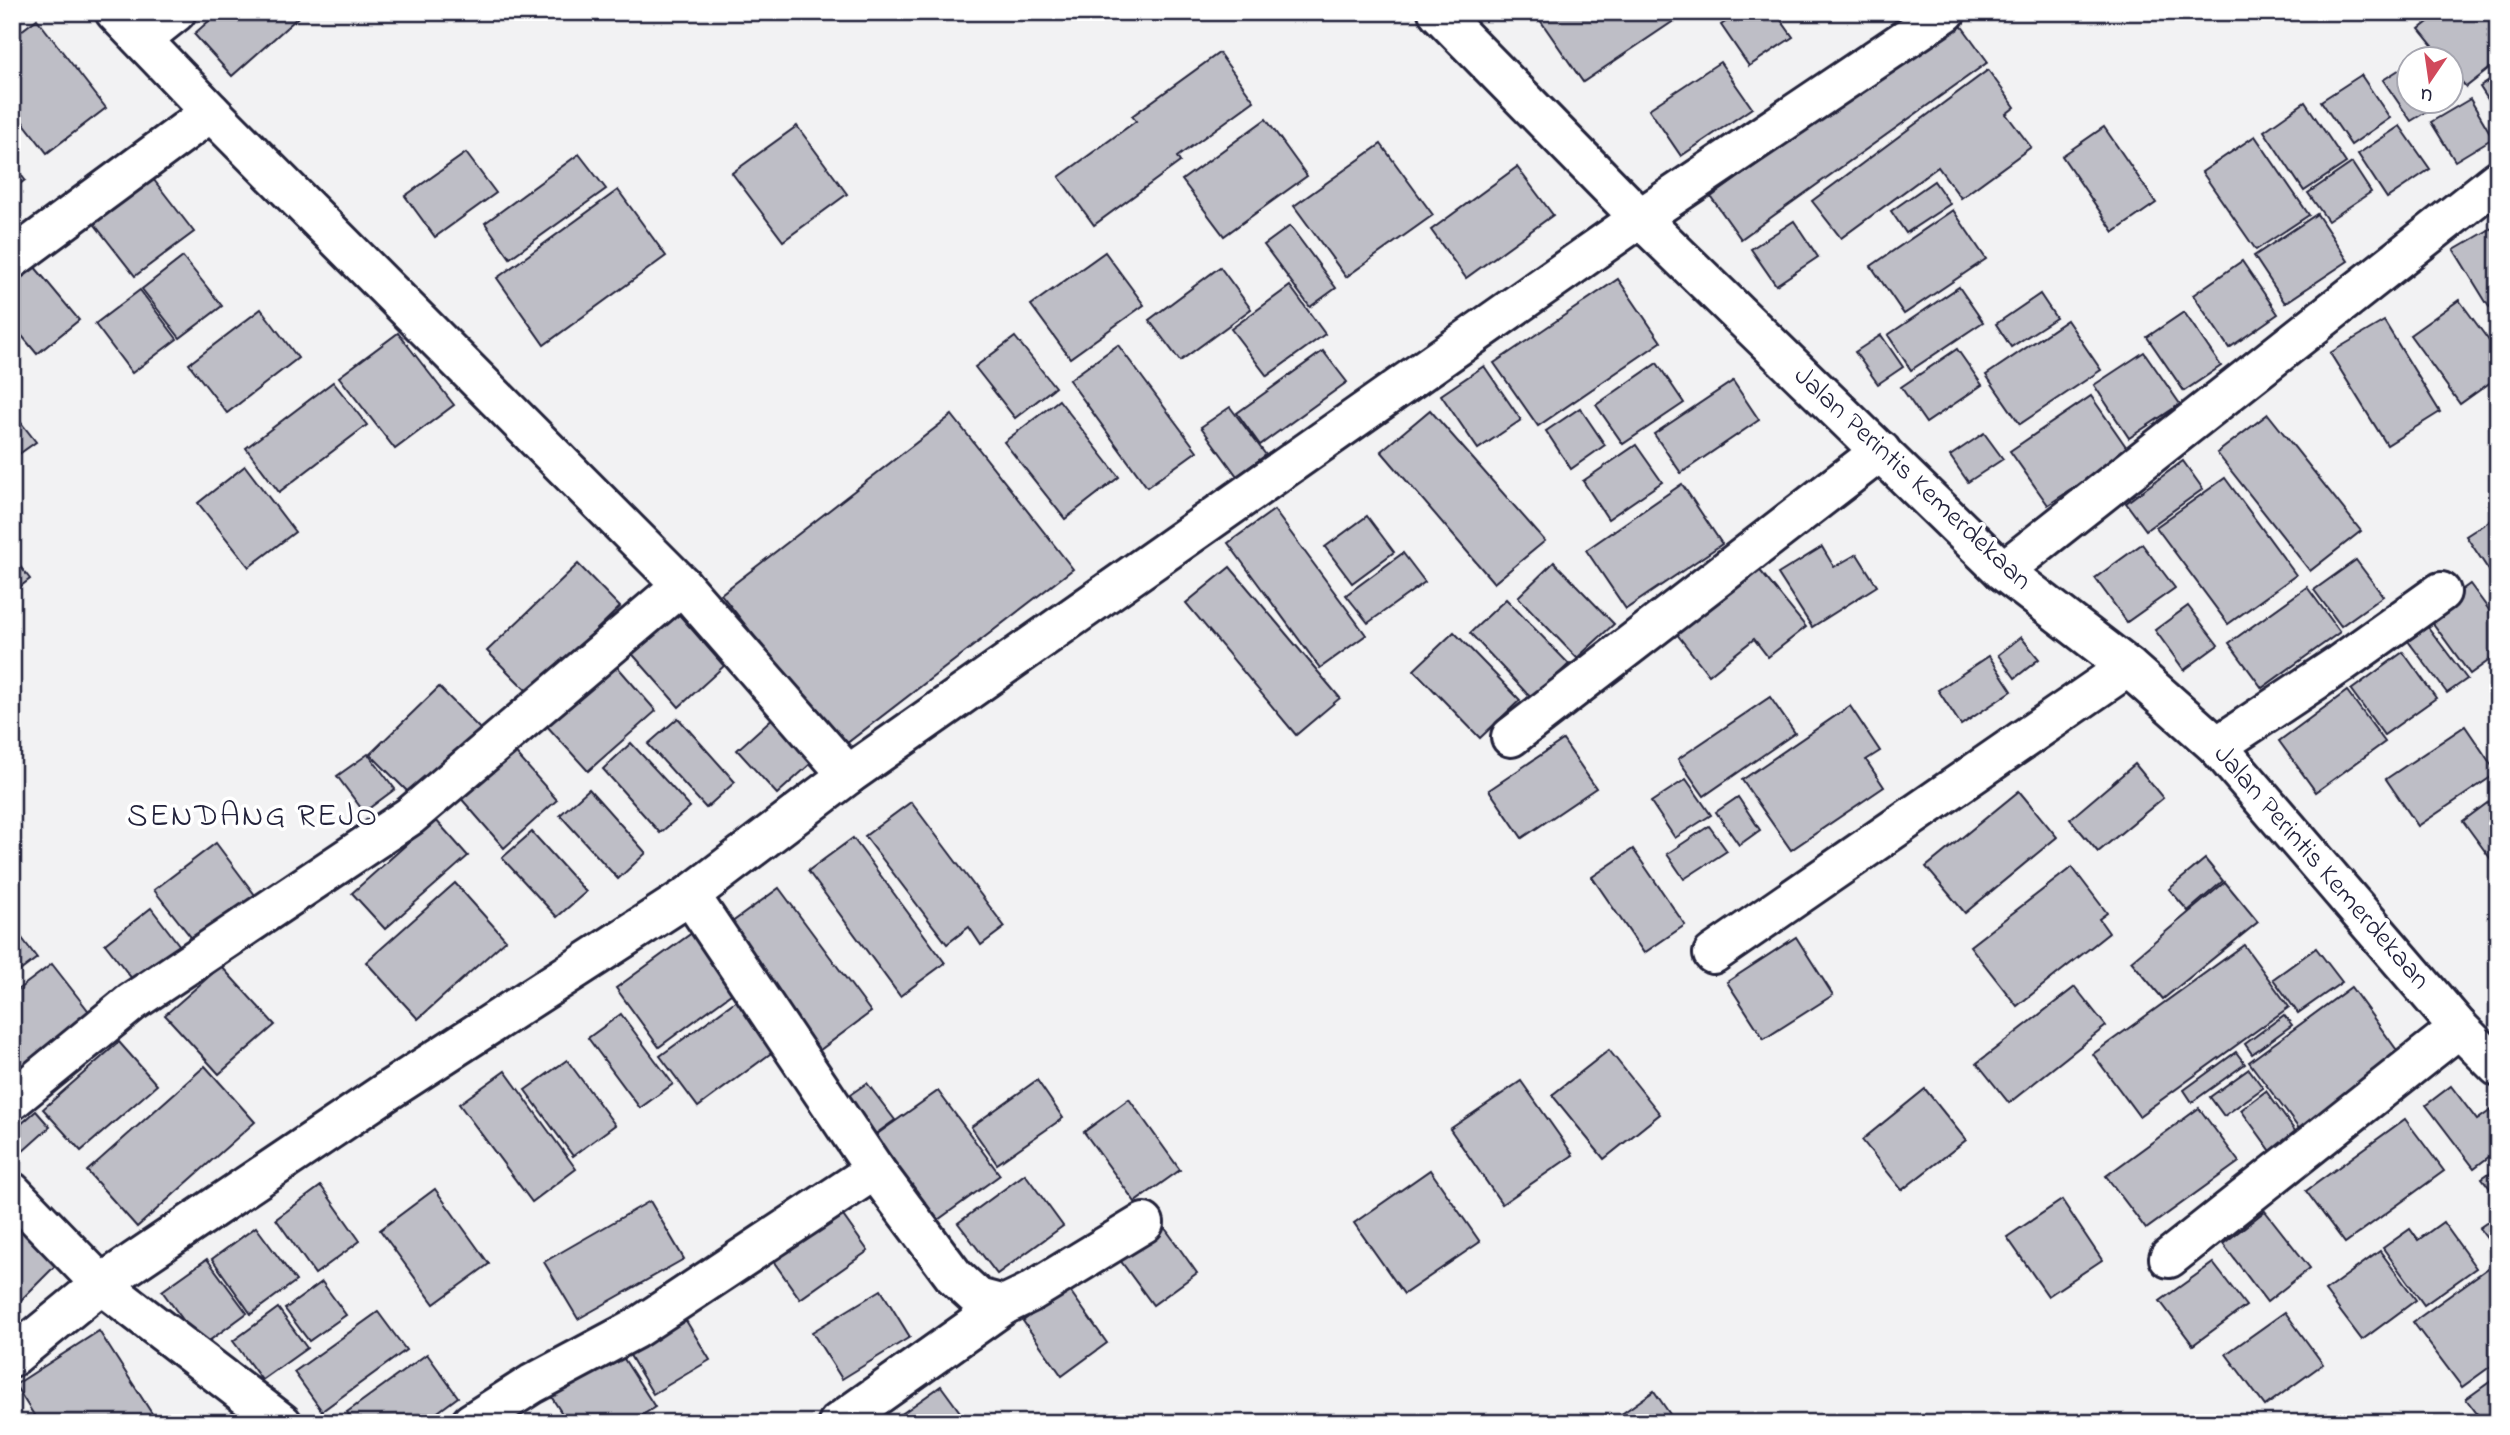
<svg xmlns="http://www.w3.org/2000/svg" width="2510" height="1435" font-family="'Indie Flower',sans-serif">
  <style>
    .building { fill: #bebec6; stroke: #22223b; stroke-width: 2 }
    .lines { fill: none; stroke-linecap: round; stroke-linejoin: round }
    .street-casing { stroke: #22223b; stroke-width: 44 }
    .secondary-casing { stroke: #22223b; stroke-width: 44 }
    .street { stroke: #fff; stroke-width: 38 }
    .secondary { stroke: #fff; stroke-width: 38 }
    .labels { text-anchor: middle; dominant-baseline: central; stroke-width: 7; stroke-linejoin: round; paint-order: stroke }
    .street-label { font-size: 28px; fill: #22223b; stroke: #fff }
    .quarter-label { font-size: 32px; letter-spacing: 2px; fill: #22223b; stroke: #fff }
  </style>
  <rect width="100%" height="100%" fill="#f2f2f3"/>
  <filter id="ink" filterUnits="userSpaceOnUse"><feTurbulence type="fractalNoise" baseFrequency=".0143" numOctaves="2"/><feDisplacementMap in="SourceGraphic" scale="14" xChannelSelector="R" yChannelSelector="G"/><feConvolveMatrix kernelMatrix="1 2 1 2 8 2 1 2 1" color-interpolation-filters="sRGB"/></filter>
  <g filter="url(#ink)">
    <g class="building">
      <path d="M 219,12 L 304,12 L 232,76 L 194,34 Z"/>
      <path d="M 1551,12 L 1687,12 L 1583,82 L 1540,20 Z"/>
      <path d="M 1740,12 L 1775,12 L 1793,37 L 1749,66 L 1721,25 Z"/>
      <path d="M 2441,12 L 2498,12 L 2498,62 L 2466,87 L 2450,68 L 2450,60 L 2444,60 L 2419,29 Z"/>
      <path d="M 37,19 L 106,108 L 47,153 L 12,108 L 12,38 Z"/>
      <path d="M 1958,21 L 1988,62 L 1741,239 L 1711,197 Z"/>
      <path d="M 1219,53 L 1254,101 L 1177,157 L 1180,162 L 1094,225 L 1059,177 L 1136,121 L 1132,116 Z"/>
      <path d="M 1720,62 L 1752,108 L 1681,156 L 1649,109 Z"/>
      <path d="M 2408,64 L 2408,102 L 2442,102 L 2411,121 L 2383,80 Z"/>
      <path d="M 1988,70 L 2015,107 L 2006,114 L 2031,147 L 1961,198 L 1938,167 L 1841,238 L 1812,201 Z"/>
      <path d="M 2361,75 L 2390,118 L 2351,145 L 2321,101 Z"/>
      <path d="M 2498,75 L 2498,115 L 2480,87 Z"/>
      <path d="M 2470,99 L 2493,138 L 2455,161 L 2431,122 Z"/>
      <path d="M 2305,102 L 2346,163 L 2304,191 L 2264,131 Z"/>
      <path d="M 1266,119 L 1307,176 L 1224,236 L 1182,180 Z"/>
      <path d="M 797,126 L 847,194 L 783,241 L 732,173 Z"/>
      <path d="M 2400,126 L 2430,169 L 2387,198 L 2358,154 Z"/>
      <path d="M 2104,127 L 2156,203 L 2114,232 L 2062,156 Z"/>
      <path d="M 2255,136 L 2309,215 L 2256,250 L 2202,172 Z"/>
      <path d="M 1381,144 L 1433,215 L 1346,277 L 1294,206 Z"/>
      <path d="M 466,153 L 496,193 L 435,237 L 405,196 Z"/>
      <path d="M 579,154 L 606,189 L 510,258 L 485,223 Z"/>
      <path d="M 12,163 L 25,180 L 12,190 Z"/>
      <path d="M 2352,163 L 2371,192 L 2328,221 L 2308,193 Z"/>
      <path d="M 1517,167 L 1553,215 L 1466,278 L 1431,230 Z"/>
      <path d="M 147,171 L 194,232 L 135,276 L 88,216 Z"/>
      <path d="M 1934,181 L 1950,204 L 1906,233 L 1891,211 Z"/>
      <path d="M 618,190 L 666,256 L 544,345 L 497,278 Z"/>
      <path d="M 1953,210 L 1986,259 L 1904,314 L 1871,266 Z"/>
      <path d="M 2317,214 L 2348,261 L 2285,303 L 2254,256 Z"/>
      <path d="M 1794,221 L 1818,257 L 1776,285 L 1751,249 Z"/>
      <path d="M 1290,226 L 1336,288 L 1310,307 L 1264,245 Z"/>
      <path d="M 2492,228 L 2498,238 L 2498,302 L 2489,307 L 2454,250 Z"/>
      <path d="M 1105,252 L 1144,305 L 1070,358 L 1031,305 Z"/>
      <path d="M 183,257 L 222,306 L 180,338 L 142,289 Z"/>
      <path d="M 2242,261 L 2278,314 L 2229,348 L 2193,295 Z"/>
      <path d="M 34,266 L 79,320 L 37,354 L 12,324 L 12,284 Z"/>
      <path d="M 1220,267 L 1251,309 L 1180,361 L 1149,320 Z"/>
      <path d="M 1618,279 L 1661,342 L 1538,426 L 1494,363 Z"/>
      <path d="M 1290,286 L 1325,334 L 1267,376 L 1231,329 Z"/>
      <path d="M 1959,287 L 1983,322 L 1911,370 L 1888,335 Z"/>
      <path d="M 140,290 L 177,339 L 132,373 L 95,324 Z"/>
      <path d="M 2040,294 L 2056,318 L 2011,347 L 1996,324 Z"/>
      <path d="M 2459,300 L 2498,353 L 2498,377 L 2460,404 L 2410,335 Z"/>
      <path d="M 261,309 L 298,358 L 227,413 L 189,364 Z"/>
      <path d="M 2184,312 L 2221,366 L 2184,391 L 2147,337 Z"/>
      <path d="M 2067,320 L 2101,370 L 2020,424 L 1986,375 Z"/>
      <path d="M 2384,321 L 2440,412 L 2387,445 L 2330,353 Z"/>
      <path d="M 398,333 L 454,405 L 395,449 L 339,377 Z"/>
      <path d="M 1881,335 L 1903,367 L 1878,384 L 1855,352 Z"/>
      <path d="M 1015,337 L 1055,387 L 1015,418 L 975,367 Z"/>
      <path d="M 1118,345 L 1197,451 L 1147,487 L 1069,380 Z"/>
      <path d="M 1957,349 L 1982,385 L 1926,423 L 1901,387 Z"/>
      <path d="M 1323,351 L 1347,382 L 1260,445 L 1237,413 Z"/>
      <path d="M 2144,352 L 2180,404 L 2129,438 L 2094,385 Z"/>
      <path d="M 1657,363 L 1684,403 L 1623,444 L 1596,405 Z"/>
      <path d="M 1484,366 L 1521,420 L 1478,449 L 1441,395 Z"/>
      <path d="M 1733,381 L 1759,420 L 1681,473 L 1654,434 Z"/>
      <path d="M 333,382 L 367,425 L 279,492 L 246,448 Z"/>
      <path d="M 2091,396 L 2129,451 L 2048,505 L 2010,451 Z"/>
      <path d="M 1059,400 L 1119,477 L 1065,519 L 1004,442 Z"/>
      <path d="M 1230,407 L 1266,455 L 1237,476 L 1201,427 Z"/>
      <path d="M 1580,408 L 1605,445 L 1571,469 L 1546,431 Z"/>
      <path d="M 1430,410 L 1545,541 L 1494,583 L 1381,451 Z"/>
      <path d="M 12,411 L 36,442 L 12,459 Z"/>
      <path d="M 2268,414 L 2361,531 L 2310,571 L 2217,453 Z"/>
      <path d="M 952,415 L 1073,569 L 842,747 L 721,594 Z"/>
      <path d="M 1984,433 L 2003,459 L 1968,482 L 1950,456 Z"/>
      <path d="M 1636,445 L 1662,482 L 1608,519 L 1583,481 Z"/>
      <path d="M 2183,461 L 2203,489 L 2146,530 L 2126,503 Z"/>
      <path d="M 245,466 L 295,532 L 249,567 L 198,503 Z"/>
      <path d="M 2225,478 L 2296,575 L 2228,624 L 2156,527 Z"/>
      <path d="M 1682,484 L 1722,544 L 1626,609 L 1586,550 Z"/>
      <path d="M 1274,510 L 1366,635 L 1320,668 L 1228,543 Z"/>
      <path d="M 1367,516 L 1394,552 L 1352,583 L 1325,547 Z"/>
      <path d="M 2497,516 L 2498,517 L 2498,584 L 2466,536 Z"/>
      <path d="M 2142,544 L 2175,588 L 2127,622 L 2095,578 Z"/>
      <path d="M 1822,547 L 1834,567 L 1857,554 L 1877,586 L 1812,627 L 1778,574 Z"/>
      <path d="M 1403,553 L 1425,582 L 1368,623 L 1346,595 Z"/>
      <path d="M 12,556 L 30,579 L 12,593 Z"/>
      <path d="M 2356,560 L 2383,596 L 2341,626 L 2314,590 Z"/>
      <path d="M 1554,562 L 1614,624 L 1577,658 L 1518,597 Z"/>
      <path d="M 578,564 L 620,607 L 530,694 L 487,651 Z"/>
      <path d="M 1230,567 L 1340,698 L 1296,735 L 1186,603 Z"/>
      <path d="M 1758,568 L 1806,627 L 1768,657 L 1754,639 L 1709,675 L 1676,633 Z"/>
      <path d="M 2470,584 L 2498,622 L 2498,654 L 2470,674 L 2427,615 Z"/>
      <path d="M 2307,587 L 2340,632 L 2262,688 L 2229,643 Z"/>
      <path d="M 1506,599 L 1569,664 L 1532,699 L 1470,633 Z"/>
      <path d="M 2188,606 L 2218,645 L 2184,670 L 2155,630 Z"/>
      <path d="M 674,609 L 724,666 L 679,707 L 628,649 Z"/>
      <path d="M 2428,627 L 2467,679 L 2447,693 L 2408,641 Z"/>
      <path d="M 1454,632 L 1520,700 L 1480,738 L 1414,670 Z"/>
      <path d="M 2021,637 L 2039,659 L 2015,678 L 1998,655 Z"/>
      <path d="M 2403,652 L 2436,698 L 2384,735 L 2351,690 Z"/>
      <path d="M 1989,656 L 2012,691 L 1961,725 L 1938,690 Z"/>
      <path d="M 615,664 L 656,711 L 588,771 L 546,725 Z"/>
      <path d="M 439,687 L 481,730 L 413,797 L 370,754 Z"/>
      <path d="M 2347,691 L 2385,742 L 2316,792 L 2279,741 Z"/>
      <path d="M 1770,697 L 1795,733 L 1704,796 L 1678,759 Z"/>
      <path d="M 1850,706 L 1880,751 L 1866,760 L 1884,787 L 1791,850 L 1742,780 Z"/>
      <path d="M 776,715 L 817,758 L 777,794 L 737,750 Z"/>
      <path d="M 678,718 L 735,782 L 706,808 L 648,744 Z"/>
      <path d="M 2465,726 L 2497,773 L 2418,826 L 2386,779 Z"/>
      <path d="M 1563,740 L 1596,788 L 1522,838 L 1489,790 Z"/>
      <path d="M 631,743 L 690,807 L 660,833 L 603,769 Z"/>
      <path d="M 512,749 L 557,800 L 504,848 L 459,796 Z"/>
      <path d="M 368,754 L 395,789 L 364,812 L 337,776 Z"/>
      <path d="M 2135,764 L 2163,798 L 2098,852 L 2070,819 Z"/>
      <path d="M 1686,779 L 1711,815 L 1675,838 L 1651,802 Z"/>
      <path d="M 589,789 L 646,853 L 618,879 L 560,815 Z"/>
      <path d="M 2019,791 L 2057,837 L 1965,913 L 1926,867 Z"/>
      <path d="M 2498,795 L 2498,869 L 2463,821 Z"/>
      <path d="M 1738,797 L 1760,830 L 1739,845 L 1716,812 Z"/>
      <path d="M 911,802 L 1005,927 L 981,945 L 969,927 L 947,944 L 865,836 Z"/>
      <path d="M 435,819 L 468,856 L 385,929 L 352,893 Z"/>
      <path d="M 1709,826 L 1727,851 L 1684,879 L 1667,854 Z"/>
      <path d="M 532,832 L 586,892 L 557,917 L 502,858 Z"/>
      <path d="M 853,838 L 945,963 L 900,996 L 808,871 Z"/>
      <path d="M 216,843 L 255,895 L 194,941 L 154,890 Z"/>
      <path d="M 1633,849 L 1685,925 L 1644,953 L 1592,877 Z"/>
      <path d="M 2205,859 L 2223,881 L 2188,911 L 2169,889 Z"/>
      <path d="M 2072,867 L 2107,913 L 2099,919 L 2109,933 L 2017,1006 L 1970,946 Z"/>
      <path d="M 2225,882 L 2258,922 L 2163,999 L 2131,961 Z"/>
      <path d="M 455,883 L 506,940 L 418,1019 L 366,962 Z"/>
      <path d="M 779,888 L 871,1012 L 812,1056 L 720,931 Z"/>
      <path d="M 151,908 L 186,954 L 140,989 L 105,944 Z"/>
      <path d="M 12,925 L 37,958 L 12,977 Z"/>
      <path d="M 696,930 L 739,988 L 659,1047 L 616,988 Z"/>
      <path d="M 1796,937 L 1833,995 L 1764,1039 L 1727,982 Z"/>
      <path d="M 2244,945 L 2289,1007 L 2139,1116 L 2093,1054 Z"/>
      <path d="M 2316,948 L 2342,982 L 2298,1013 L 2273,979 Z"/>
      <path d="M 52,964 L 98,1023 L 12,1080 L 12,994 Z"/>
      <path d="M 221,966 L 275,1025 L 219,1074 L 165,1015 Z"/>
      <path d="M 2075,987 L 2106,1026 L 2009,1103 L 1977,1063 Z"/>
      <path d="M 2351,987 L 2407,1064 L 2306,1138 L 2249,1062 Z"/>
      <path d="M 741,997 L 778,1048 L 698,1107 L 660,1056 Z"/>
      <path d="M 621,1014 L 673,1084 L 640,1108 L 588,1038 Z"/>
      <path d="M 2284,1015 L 2292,1025 L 2252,1054 L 2245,1044 Z"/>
      <path d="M 119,1042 L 157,1085 L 81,1151 L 43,1109 Z"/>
      <path d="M 1609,1050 L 1660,1114 L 1604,1159 L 1552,1095 Z"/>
      <path d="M 2236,1052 L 2245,1064 L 2192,1102 L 2184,1090 Z"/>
      <path d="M 567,1060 L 615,1125 L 573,1156 L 525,1090 Z"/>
      <path d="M 205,1066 L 255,1122 L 137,1227 L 87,1171 Z"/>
      <path d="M 2249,1069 L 2263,1088 L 2224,1116 L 2210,1097 Z"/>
      <path d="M 505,1071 L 576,1169 L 532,1202 L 459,1104 Z"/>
      <path d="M 1037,1080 L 1063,1118 L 997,1164 L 971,1127 Z"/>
      <path d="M 1521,1081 L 1573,1155 L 1502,1204 L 1450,1129 Z"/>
      <path d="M 867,1083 L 895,1120 L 863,1143 L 835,1105 Z"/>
      <path d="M 2451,1086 L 2477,1120 L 2491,1110 L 2498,1119 L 2498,1150 L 2474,1168 L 2426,1105 Z"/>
      <path d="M 1925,1089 L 1966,1140 L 1902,1190 L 1862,1140 Z"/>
      <path d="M 938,1091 L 1000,1175 L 935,1222 L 873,1137 Z"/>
      <path d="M 2266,1091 L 2298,1135 L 2273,1154 L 2241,1110 Z"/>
      <path d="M 1129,1099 L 1180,1170 L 1135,1202 L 1084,1132 Z"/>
      <path d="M 2199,1108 L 2239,1162 L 2146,1229 L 2106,1176 Z"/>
      <path d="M 36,1111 L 50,1127 L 12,1161 L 12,1132 Z"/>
      <path d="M 2405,1119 L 2444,1171 L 2345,1243 L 2306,1191 Z"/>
      <path d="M 2498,1167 L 2498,1199 L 2482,1178 Z"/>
      <path d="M 1430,1170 L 1480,1242 L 1404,1294 L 1354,1223 Z"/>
      <path d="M 1025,1174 L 1063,1226 L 997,1274 L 958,1223 Z"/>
      <path d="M 321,1186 L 360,1241 L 315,1274 L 276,1219 Z"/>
      <path d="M 435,1189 L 489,1264 L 434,1304 L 380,1230 Z"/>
      <path d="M 2062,1200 L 2102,1260 L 2048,1296 L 2007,1237 Z"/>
      <path d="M 650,1201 L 684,1259 L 578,1319 L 544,1262 Z"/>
      <path d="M 839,1210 L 868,1251 L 800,1299 L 771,1258 Z"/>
      <path d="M 2265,1211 L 2310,1268 L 2267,1302 L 2223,1244 Z"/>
      <path d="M 2498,1215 L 2498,1253 L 2479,1228 Z"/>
      <path d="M 12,1221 L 56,1265 L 12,1309 Z"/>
      <path d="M 2443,1222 L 2476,1268 L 2424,1305 L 2383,1248 L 2410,1229 L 2418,1240 Z"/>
      <path d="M 1162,1224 L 1197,1273 L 1153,1305 L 1117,1256 Z"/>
      <path d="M 256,1227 L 296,1281 L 251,1314 L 212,1259 Z"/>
      <path d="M 2380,1251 L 2416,1300 L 2362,1340 L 2325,1291 Z"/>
      <path d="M 207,1259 L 247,1313 L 202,1346 L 162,1291 Z"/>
      <path d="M 2498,1261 L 2498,1361 L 2462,1387 L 2413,1322 Z"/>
      <path d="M 2213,1263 L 2246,1306 L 2193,1345 L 2160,1301 Z"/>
      <path d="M 322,1282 L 346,1315 L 309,1341 L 285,1309 Z"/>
      <path d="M 1068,1288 L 1107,1343 L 1062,1376 L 1023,1321 Z"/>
      <path d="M 881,1290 L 910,1337 L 842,1379 L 812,1332 Z"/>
      <path d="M 278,1308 L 307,1348 L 262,1380 L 233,1341 Z"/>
      <path d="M 378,1312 L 406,1350 L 322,1411 L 294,1372 Z"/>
      <path d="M 2285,1312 L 2323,1364 L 2265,1406 L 2226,1354 Z"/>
      <path d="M 682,1314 L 710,1360 L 653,1394 L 625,1347 Z"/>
      <path d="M 99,1331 L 158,1423 L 39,1423 L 15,1385 Z"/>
      <path d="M 617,1348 L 655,1407 L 630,1423 L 568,1423 L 547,1390 Z"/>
      <path d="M 427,1354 L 458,1397 L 423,1423 L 354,1423 L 347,1412 Z"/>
      <path d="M 2498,1376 L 2498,1423 L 2484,1423 L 2466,1399 Z"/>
      <path d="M 941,1386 L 968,1423 L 899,1423 L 896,1418 Z"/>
      <path d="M 1654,1391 L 1676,1423 L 1609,1423 Z"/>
    </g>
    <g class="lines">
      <g class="street-casing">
        <g id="street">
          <path d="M 115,12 L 211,112 L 682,585 L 848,775"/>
          <path d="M 142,39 L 176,12"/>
          <path d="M 12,259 L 211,112"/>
          <path d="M 2003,571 L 2498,180"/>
          <path d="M 1511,737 L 1881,451"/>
          <path d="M 2217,746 L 2340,664 L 2441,592"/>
          <path d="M 690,895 L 875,1170 L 954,1276 L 978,1298 L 1004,1305 L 1029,1293 L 1144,1223"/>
          <path d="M 1713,954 L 2128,667"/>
          <path d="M 12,1100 L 132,1002 L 410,816 L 682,585"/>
          <path d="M 12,1192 L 101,1284 L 282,1423"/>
          <path d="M 2169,1258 L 2459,1028"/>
          <path d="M 12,1357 L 101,1284 L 386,1092 L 690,895 L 848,775 L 1640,218 L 1946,12"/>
          <path d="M 471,1423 L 532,1384 L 635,1329 L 875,1170"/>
          <path d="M 838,1423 L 1004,1305"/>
        </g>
      </g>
      <g class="secondary-casing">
        <path id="secondary" d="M 1438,12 L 1640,218 L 2003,571 L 2128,667 L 2217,746 L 2459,1028 L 2498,1067"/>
      </g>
      <use href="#street" class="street"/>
      <use href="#secondary" class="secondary"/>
    </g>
  </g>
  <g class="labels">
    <g class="street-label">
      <text transform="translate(1912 479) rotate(43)">Jalan Perintis Kemerdekaan</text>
      <text transform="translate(2321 868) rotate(49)">Jalan Perintis Kemerdekaan</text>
    </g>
    <g class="quarter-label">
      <text x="253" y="817">SENDANG REJO</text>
    </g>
  </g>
  <rect width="2510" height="1435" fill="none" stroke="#fff" stroke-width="42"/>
  <rect x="21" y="21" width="2468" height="1393" fill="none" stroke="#22223b" stroke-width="2.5" filter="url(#ink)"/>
  <g transform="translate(2430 80) rotate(193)"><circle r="33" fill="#ffffff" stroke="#a7a7b1" stroke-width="2"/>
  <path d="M0-5L12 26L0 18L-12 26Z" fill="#d1495b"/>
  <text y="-10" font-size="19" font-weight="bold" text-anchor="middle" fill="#22223b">U</text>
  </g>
</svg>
